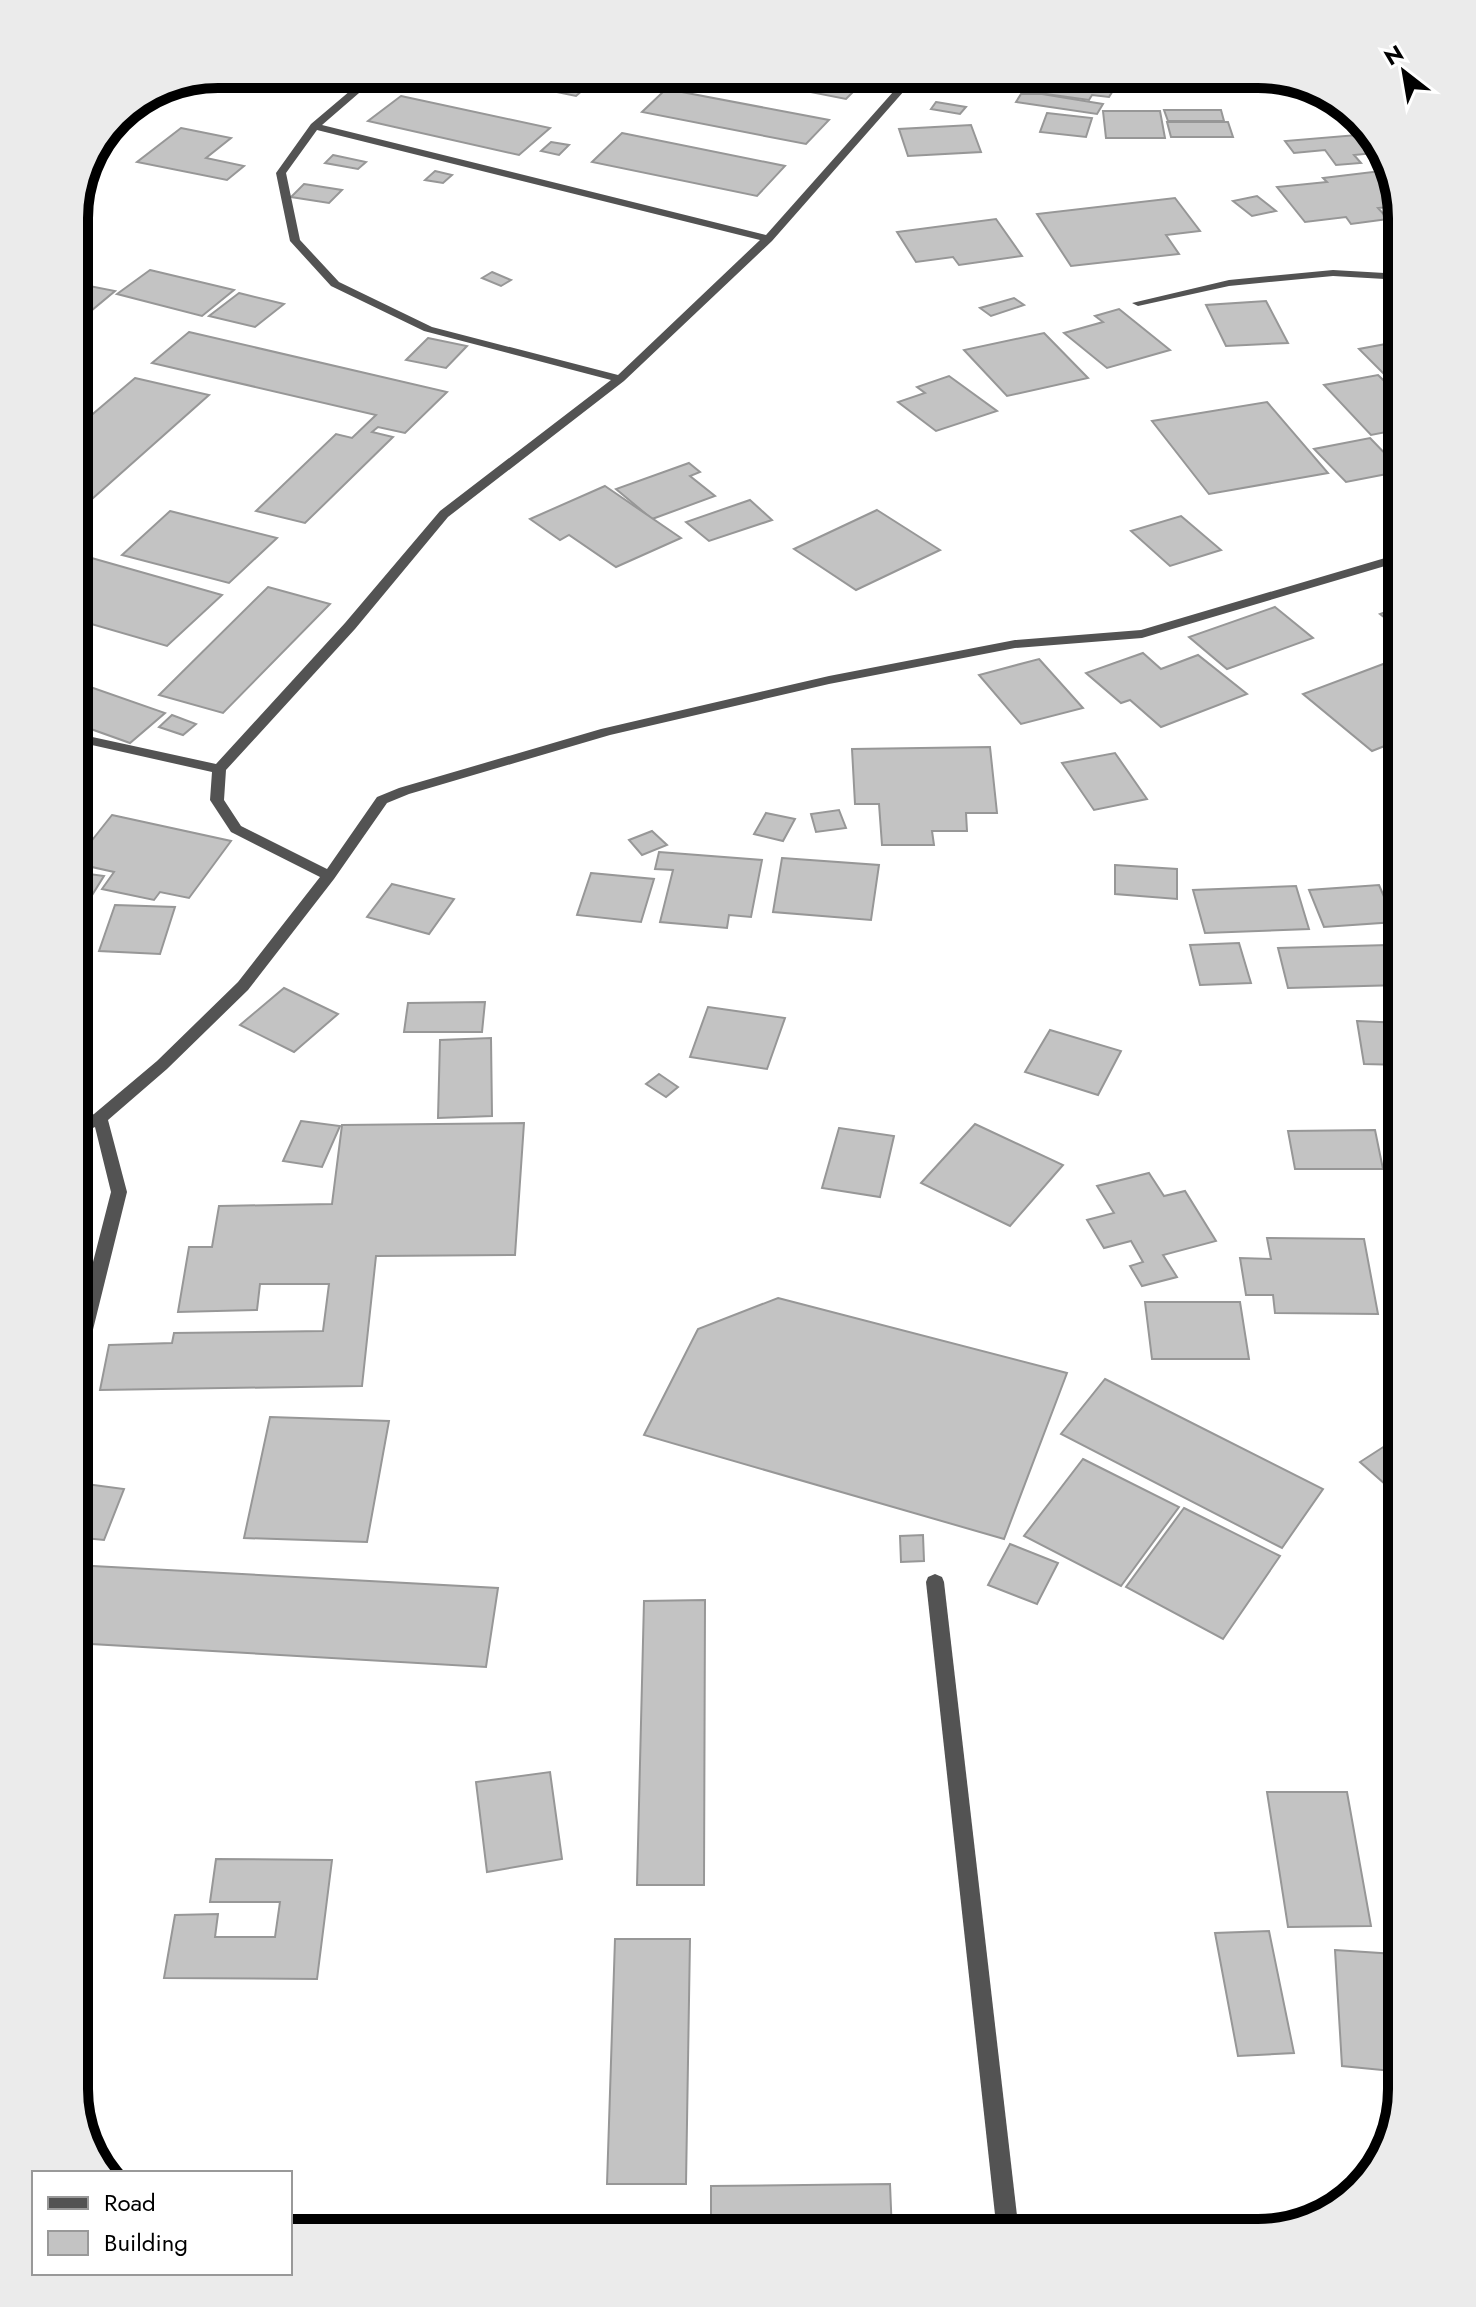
<svg xmlns="http://www.w3.org/2000/svg" width="1476" height="2307" font-family="Jost,sans-serif">
  <style>
    .building { fill: #c3c3c3; stroke: #979797; stroke-width: 2 }
    .lines { fill: none; stroke-linecap: round; stroke-linejoin: round }
    .street { fill: #535353; fill-rule: evenodd }
    .rim { fill: none; stroke: #000; stroke-width: 10 }
  </style>
  <rect width="100%" height="100%" fill="#fff"/>
  <g class="building">
    <path d="M 521,74 L 614,74 L 602,85 L 591,83 L 576,96 L 527,86 L 533,81 L 517,78 Z"/>
    <path d="M 719,74 L 871,74 L 846,99 Z"/>
    <path d="M 973,74 L 1017,74 L 1003,90 L 965,82 Z"/>
    <path d="M 1051,74 L 1109,75 L 1102,88 L 1114,89 L 1109,97 L 1092,95 L 1089,100 L 1039,93 Z"/>
    <path d="M 1110,74 L 1111,74 L 1152,80 L 1146,92 L 1104,86 Z"/>
    <path d="M 666,89 L 829,120 L 806,144 L 642,112 Z"/>
    <path d="M 1021,94 L 1042,94 L 1103,104 L 1097,114 L 1016,102 Z"/>
    <path d="M 401,96 L 550,128 L 519,155 L 368,121 Z"/>
    <path d="M 936,102 L 966,107 L 960,114 L 931,109 Z"/>
    <path d="M 1164,110 L 1221,110 L 1224,121 L 1168,121 Z"/>
    <path d="M 1103,111 L 1160,111 L 1165,138 L 1106,138 Z"/>
    <path d="M 1047,113 L 1092,118 L 1086,137 L 1040,132 Z"/>
    <path d="M 1167,122 L 1228,122 L 1233,137 L 1171,137 Z"/>
    <path d="M 971,125 L 981,152 L 908,156 L 899,129 Z"/>
    <path d="M 181,128 L 231,138 L 206,158 L 244,166 L 227,180 L 137,162 Z"/>
    <path d="M 622,133 L 785,166 L 757,196 L 592,162 Z"/>
    <path d="M 1369,134 L 1385,152 L 1354,155 L 1361,163 L 1336,165 L 1325,150 L 1294,153 L 1285,141 Z"/>
    <path d="M 551,142 L 569,145 L 559,155 L 541,151 Z"/>
    <path d="M 333,155 L 366,162 L 358,169 L 325,163 Z"/>
    <path d="M 1389,170 L 1399,206 L 1378,208 L 1388,219 L 1351,224 L 1346,217 L 1305,222 L 1277,187 L 1327,182 L 1323,178 Z"/>
    <path d="M 435,171 L 452,175 L 443,183 L 425,180 Z"/>
    <path d="M 304,184 L 342,190 L 329,203 L 291,197 Z"/>
    <path d="M 1257,196 L 1276,211 L 1252,216 L 1233,201 Z"/>
    <path d="M 1175,198 L 1200,231 L 1166,235 L 1179,254 L 1071,266 L 1037,214 Z"/>
    <path d="M 996,219 L 1022,256 L 959,265 L 953,257 L 916,262 L 897,232 Z"/>
    <path d="M 150,270 L 234,290 L 202,316 L 117,294 Z"/>
    <path d="M 492,272 L 511,280 L 501,286 L 482,278 Z"/>
    <path d="M 74,283 L 115,291 L 74,325 Z"/>
    <path d="M 239,293 L 284,304 L 255,327 L 209,316 Z"/>
    <path d="M 1014,298 L 1024,305 L 991,316 L 980,308 Z"/>
    <path d="M 1266,301 L 1288,343 L 1226,346 L 1206,305 Z"/>
    <path d="M 1119,309 L 1170,350 L 1107,368 L 1064,333 L 1103,322 L 1095,316 Z"/>
    <path d="M 189,332 L 447,392 L 405,433 L 378,427 L 372,432 L 393,437 L 305,523 L 256,511 L 336,434 L 352,438 L 376,415 L 152,363 Z"/>
    <path d="M 1044,333 L 1088,378 L 1007,396 L 964,350 Z"/>
    <path d="M 428,338 L 467,346 L 446,368 L 406,360 Z"/>
    <path d="M 1402,341 L 1402,392 L 1359,349 Z"/>
    <path d="M 1378,375 L 1402,398 L 1402,429 L 1371,435 L 1324,385 Z"/>
    <path d="M 949,376 L 997,411 L 936,431 L 898,402 L 925,393 L 917,387 Z"/>
    <path d="M 135,378 L 209,395 L 74,515 L 74,430 Z"/>
    <path d="M 1267,402 L 1328,473 L 1209,494 L 1152,421 Z"/>
    <path d="M 1370,438 L 1402,471 L 1346,482 L 1314,449 Z"/>
    <path d="M 689,463 L 700,472 L 690,476 L 715,496 L 652,519 L 616,489 Z"/>
    <path d="M 605,486 L 681,538 L 616,567 L 569,535 L 560,540 L 530,519 Z"/>
    <path d="M 750,500 L 772,520 L 709,541 L 686,522 Z"/>
    <path d="M 877,510 L 940,550 L 856,590 L 794,549 Z"/>
    <path d="M 170,511 L 277,538 L 229,583 L 122,555 Z"/>
    <path d="M 1181,516 L 1221,550 L 1170,566 L 1131,531 Z"/>
    <path d="M 74,553 L 222,595 L 167,646 L 74,619 Z"/>
    <path d="M 268,587 L 330,604 L 223,713 L 159,695 Z"/>
    <path d="M 1402,606 L 1402,631 L 1380,614 Z"/>
    <path d="M 1275,607 L 1313,638 L 1227,669 L 1189,637 Z"/>
    <path d="M 1143,653 L 1161,669 L 1198,655 L 1247,694 L 1161,727 L 1130,700 L 1121,703 L 1086,673 Z"/>
    <path d="M 1039,659 L 1083,708 L 1021,724 L 979,675 Z"/>
    <path d="M 1386,663 L 1402,676 L 1402,739 L 1372,751 L 1303,694 Z"/>
    <path d="M 76,682 L 165,713 L 130,743 L 74,723 Z"/>
    <path d="M 172,715 L 196,724 L 183,735 L 159,727 Z"/>
    <path d="M 990,747 L 997,813 L 966,813 L 967,831 L 932,831 L 934,845 L 882,845 L 879,804 L 855,804 L 852,749 Z"/>
    <path d="M 1115,753 L 1147,799 L 1094,810 L 1062,763 Z"/>
    <path d="M 839,810 L 846,828 L 816,832 L 811,814 Z"/>
    <path d="M 766,813 L 795,819 L 783,841 L 754,834 Z"/>
    <path d="M 112,815 L 231,841 L 189,898 L 160,892 L 154,900 L 102,889 L 114,872 L 74,863 Z"/>
    <path d="M 652,831 L 667,845 L 642,855 L 629,840 Z"/>
    <path d="M 659,852 L 762,860 L 751,917 L 729,915 L 727,928 L 660,922 L 673,870 L 655,869 Z"/>
    <path d="M 782,858 L 879,865 L 871,920 L 773,912 Z"/>
    <path d="M 1115,865 L 1177,869 L 1177,899 L 1115,894 Z"/>
    <path d="M 74,872 L 104,876 L 74,924 Z"/>
    <path d="M 591,873 L 654,879 L 641,922 L 577,915 Z"/>
    <path d="M 392,884 L 454,899 L 429,934 L 367,917 Z"/>
    <path d="M 1379,885 L 1395,922 L 1324,927 L 1309,890 Z"/>
    <path d="M 1296,886 L 1309,929 L 1205,933 L 1193,890 Z"/>
    <path d="M 115,905 L 175,907 L 160,954 L 99,951 Z"/>
    <path d="M 1239,943 L 1251,983 L 1200,985 L 1190,945 Z"/>
    <path d="M 1388,945 L 1401,985 L 1288,988 L 1278,948 Z"/>
    <path d="M 284,988 L 338,1014 L 294,1052 L 240,1025 Z"/>
    <path d="M 485,1002 L 482,1032 L 404,1032 L 408,1003 Z"/>
    <path d="M 708,1007 L 785,1018 L 767,1069 L 690,1057 Z"/>
    <path d="M 1357,1021 L 1402,1023 L 1402,1065 L 1364,1064 Z"/>
    <path d="M 1050,1030 L 1121,1051 L 1098,1095 L 1025,1072 Z"/>
    <path d="M 491,1038 L 492,1116 L 438,1118 L 440,1040 Z"/>
    <path d="M 659,1074 L 678,1087 L 666,1097 L 646,1084 Z"/>
    <path d="M 301,1121 L 340,1126 L 322,1167 L 283,1161 Z"/>
    <path d="M 524,1123 L 515,1255 L 376,1256 L 362,1386 L 100,1390 L 109,1345 L 172,1343 L 174,1333 L 323,1331 L 329,1284 L 260,1284 L 257,1310 L 178,1312 L 189,1247 L 212,1247 L 219,1206 L 332,1204 L 342,1125 Z"/>
    <path d="M 975,1124 L 1063,1165 L 1010,1226 L 921,1183 Z"/>
    <path d="M 839,1128 L 894,1136 L 880,1197 L 822,1188 Z"/>
    <path d="M 1375,1130 L 1383,1169 L 1295,1169 L 1288,1131 Z"/>
    <path d="M 1387,1154 L 1402,1155 L 1402,1211 L 1387,1209 Z"/>
    <path d="M 1149,1173 L 1164,1196 L 1185,1191 L 1216,1241 L 1163,1255 L 1177,1277 L 1142,1286 L 1130,1266 L 1143,1262 L 1131,1241 L 1104,1248 L 1087,1220 L 1114,1213 L 1097,1186 Z"/>
    <path d="M 1267,1238 L 1364,1239 L 1378,1314 L 1275,1313 L 1273,1295 L 1246,1295 L 1240,1258 L 1271,1259 Z"/>
    <path d="M 778,1298 L 1067,1373 L 1004,1539 L 644,1435 L 698,1329 Z"/>
    <path d="M 1145,1302 L 1240,1302 L 1249,1359 L 1152,1359 Z"/>
    <path d="M 1105,1379 L 1323,1489 L 1282,1548 L 1061,1434 Z"/>
    <path d="M 270,1417 L 389,1421 L 367,1542 L 244,1538 Z"/>
    <path d="M 1402,1435 L 1402,1499 L 1360,1462 Z"/>
    <path d="M 1083,1459 L 1179,1507 L 1121,1586 L 1024,1536 Z"/>
    <path d="M 86,1484 L 124,1489 L 104,1540 L 74,1537 L 74,1514 Z"/>
    <path d="M 1184,1508 L 1280,1556 L 1223,1639 L 1126,1587 Z"/>
    <path d="M 923,1535 L 924,1561 L 901,1562 L 900,1536 Z"/>
    <path d="M 1010,1544 L 1058,1563 L 1037,1604 L 988,1585 Z"/>
    <path d="M 74,1565 L 498,1588 L 486,1667 L 74,1643 Z"/>
    <path d="M 705,1600 L 704,1885 L 637,1885 L 644,1601 Z"/>
    <path d="M 550,1772 L 562,1859 L 487,1872 L 476,1782 Z"/>
    <path d="M 1267,1792 L 1347,1792 L 1371,1926 L 1288,1927 Z"/>
    <path d="M 216,1859 L 332,1860 L 317,1979 L 164,1978 L 175,1915 L 218,1914 L 215,1937 L 275,1937 L 280,1902 L 210,1902 Z"/>
    <path d="M 1269,1931 L 1294,2053 L 1238,2056 L 1215,1933 Z"/>
    <path d="M 615,1939 L 690,1939 L 686,2184 L 607,2184 Z"/>
    <path d="M 1335,1950 L 1395,1954 L 1402,2029 L 1402,2072 L 1342,2066 Z"/>
    <path d="M 890,2184 L 892,2233 L 711,2233 L 711,2186 Z"/>
  </g>
  <g class="lines">
    <g class="street">
      <path d="M 370,74 L 381,74 L 322,125 L 766,235 L 909,74 L 919,74 L 772,241 L 624,381 L 448,517 L 355,629 L 226,770 L 224,800 L 241,826 L 327,869 L 377,797 L 399,788 L 601,729 L 829,676 L 1015,640 L 1141,630 L 1402,553 L 1402,561 L 1142,638 L 1015,648 L 829,684 L 610,735 L 409,794 L 387,803 L 334,879 L 248,990 L 167,1069 L 108,1120 L 127,1192 L 83,1370 L 80,1375 L 74,1377 L 74,1336 L 111,1192 L 95,1127 L 74,1137 L 74,1124 L 94,1114 L 157,1061 L 238,982 L 320,877 L 231,832 L 210,800 L 212,772 L 74,741 L 74,733 L 216,764 L 345,623 L 440,511 L 611,380 L 424,331 L 331,286 L 290,241 L 276,173 L 311,124 ZM 317,130 L 760,240 L 618,375 L 432,327 L 339,282 L 300,240 L 286,173 Z"/>
      <path d="M 1333,270 L 1402,274 L 1402,280 L 1333,276 L 1229,286 L 1138,306 L 1132,303 L 1229,280 Z"/>
      <path d="M 935,1574 L 942,1577 L 944,1582 L 1019,2233 L 997,2233 L 926,1582 L 928,1577 Z"/>
    </g>
  </g>
  <path d="M0 0H1476V2307H0ZM218 88H1258A130 130 0 0 1 1388 218V2089A130 130 0 0 1 1258 2219H218A130 130 0 0 1 88 2089V218A130 130 0 0 1 218 88Z" fill="#ebebeb" fill-rule="evenodd"/>
  <path class="rim" d="M218 88H1258A130 130 0 0 1 1388 218V2089A130 130 0 0 1 1258 2219H218A130 130 0 0 1 88 2089V218A130 130 0 0 1 218 88Z"/>
  <rect x="32" y="2171" width="260" height="104" fill="#ffffff" stroke="#999999" stroke-width="2"/>
  <rect x="48" y="2197" width="40" height="12" fill="#535353" stroke="#999999" stroke-width="2"/>
  <text x="104" y="2211" font-size="24" fill="#000000">Road</text>
  <rect x="48" y="2231" width="40" height="24" fill="#c3c3c3" stroke="#999999" stroke-width="2"/>
  <text x="104" y="2251" font-size="24" fill="#000000">Building</text>
  <g transform="translate(1404 72) rotate(329)" stroke="#ffffff" stroke-width="6" paint-order="stroke">
  <path d="M0-6L14 30L0 20L-14 30Z" fill="#000000"/>
  <text y="-12" font-size="22" font-weight="bold" text-anchor="middle" fill="#000000">N</text>
  </g>
</svg>
